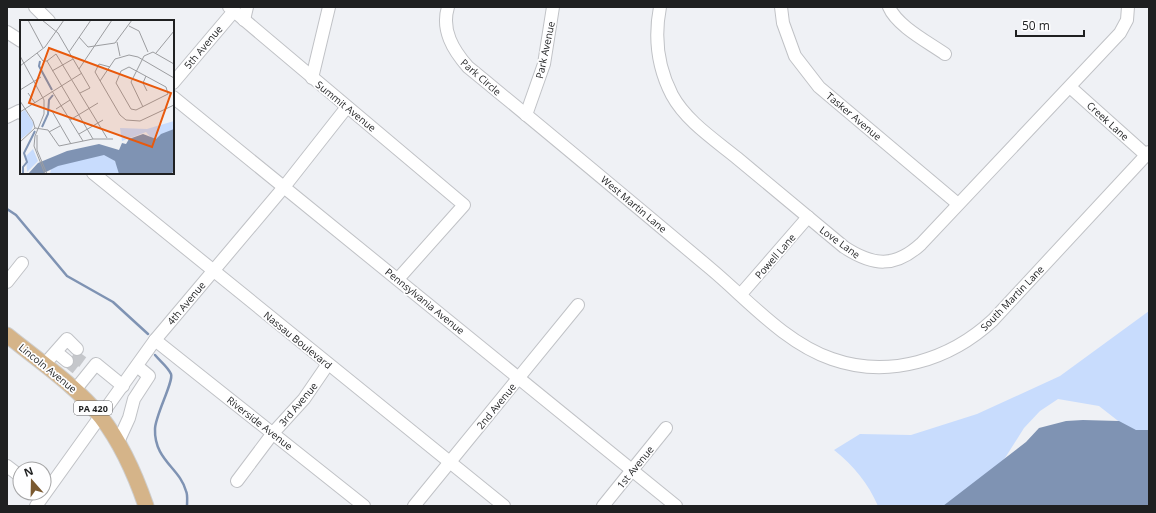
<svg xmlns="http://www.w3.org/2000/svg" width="1156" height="513" font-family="'Open Sans',sans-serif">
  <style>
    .green { fill: #c8dcfd }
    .water { fill: #7f93b3 }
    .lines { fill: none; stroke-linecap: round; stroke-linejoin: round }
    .stream { stroke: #7f93b3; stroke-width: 2.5 }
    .minor-tunnel { stroke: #c5c7cb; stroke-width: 12; stroke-dasharray: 12 6; stroke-linecap: butt }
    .minor-casing { stroke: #c0c2c6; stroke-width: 14 }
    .major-casing { stroke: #cecece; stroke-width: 17 }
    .minor { stroke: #fff; stroke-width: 12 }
    .major { stroke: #d5b489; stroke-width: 15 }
    .labels { text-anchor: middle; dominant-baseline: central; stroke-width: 3.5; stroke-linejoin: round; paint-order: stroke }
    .shield { fill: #fefeff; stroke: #626364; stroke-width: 1 }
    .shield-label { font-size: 9px; font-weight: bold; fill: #1f2021 }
    .street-label { font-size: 10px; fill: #1f2021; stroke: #fefeff }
    .inset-river { fill: none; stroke: #7f93b3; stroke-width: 2 }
    .inset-road { fill: none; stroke: #9c9da0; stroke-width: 1 }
    .view { fill: #e8590c; fill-opacity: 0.15; stroke: #e8590c; stroke-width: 2 }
    .inset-edge { fill: none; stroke: #1f2021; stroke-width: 2 }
  </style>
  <rect width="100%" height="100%" fill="#eff1f5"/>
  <path class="green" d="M 1149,311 L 1149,445 L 1099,406 L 1058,399 L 1040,411 L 1024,428 L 1005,458 L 965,506 L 878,506 C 868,483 854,466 834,450 L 860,434 L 911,435 L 977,414 L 1060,376 Z"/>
  <path class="water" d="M 1083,420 L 1119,421 L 1136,430 L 1149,430 L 1149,506 L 943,506 L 1026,442 L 1039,428 L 1066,421 Z"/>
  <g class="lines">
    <g class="stream">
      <path d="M 7,209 L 16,215 L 67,276 L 113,302 L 148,334"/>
      <path d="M 155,355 C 160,361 168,367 171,374 C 174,381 155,416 155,429 C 154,460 180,468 186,491 C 188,495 187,501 187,506"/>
    </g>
    <g class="minor-tunnel">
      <path d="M 73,355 L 84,363"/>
      <path d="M 67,361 L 77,369"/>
    </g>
    <g class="minor-casing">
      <g id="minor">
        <path d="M 35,7 L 49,21"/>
        <path d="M 229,7 L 464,205 L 398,279"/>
        <path d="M 448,7 C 441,30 453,50 468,67 C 550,134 630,201 711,269 C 748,300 785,343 832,359 C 889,379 950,360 993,320 L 1149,152"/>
        <path d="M 660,7 C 654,38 657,66 672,95 C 686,121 715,140 737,158 C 773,188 809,218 844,247 C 873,266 895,268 921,244 L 1120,33 L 1127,20 L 1128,7"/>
        <path d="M 781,7 L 783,23 L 795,56 L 819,87 L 958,204"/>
        <path d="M 889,7 C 897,26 928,42 945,54"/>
        <path d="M 244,20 L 247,7"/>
        <path d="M 7,32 L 21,41"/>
        <path d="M 312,78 L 329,7"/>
        <path d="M 173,83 L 234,11"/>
        <path d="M 1070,87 L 1146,155"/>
        <path d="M 173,97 L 676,506"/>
        <path d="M 526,115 L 544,64 L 553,7"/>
        <path d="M 7,117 L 19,111 L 21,113"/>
        <path d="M 93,173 L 504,506"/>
        <path d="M 7,282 L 22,263"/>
        <path d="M 741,294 L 808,217"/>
        <path d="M 155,340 L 364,506"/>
        <path d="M 56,352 L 67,361"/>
        <path d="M 44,365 L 67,339 L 77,349"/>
        <path d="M 75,390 L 96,364 L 123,386"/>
        <path d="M 118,442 L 129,418 L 134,399 L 149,376 L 137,366"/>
        <path d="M 7,466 L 20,476"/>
        <path d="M 237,481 L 273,433 L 304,399 L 328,364"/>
        <path d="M 36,506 L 155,340 L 284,187 L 347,107"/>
        <path d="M 414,506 L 578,305"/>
        <path d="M 603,506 L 666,428"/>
      </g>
    </g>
    <g class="major-casing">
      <path id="major" d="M 7,335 C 39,361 75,385 101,417 C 122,444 135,474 146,506"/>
    </g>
    <use href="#minor" class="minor"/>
    <use href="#major" class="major"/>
  </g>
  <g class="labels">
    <rect class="shield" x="74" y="401" width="38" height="14" rx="3"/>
    <g class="shield-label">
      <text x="93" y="408">PA 420</text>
    </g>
    <g class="street-label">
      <text transform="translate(203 47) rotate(-50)">5th Avenue</text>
      <text transform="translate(545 50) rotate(-78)">Park Avenue</text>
      <text transform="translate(481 77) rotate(41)">Park Circle</text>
      <text transform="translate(346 106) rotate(39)">Summit Avenue</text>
      <text transform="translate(854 116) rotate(40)">Tasker Avenue</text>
      <text transform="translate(1108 121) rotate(42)">Creek Lane</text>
      <text transform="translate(634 204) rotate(40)">West Martin Lane</text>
      <text transform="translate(840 242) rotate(36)">Love Lane</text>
      <text transform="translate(775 256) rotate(-49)">Powell Lane</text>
      <text transform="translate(1012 298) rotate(-46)">South Martin Lane</text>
      <text transform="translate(425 301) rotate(39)">Pennsylvania Avenue</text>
      <text transform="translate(186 303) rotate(-50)">4th Avenue</text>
      <text transform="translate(298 340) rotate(39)">Nassau Boulevard</text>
      <text transform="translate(48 368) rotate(39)">Lincoln Avenue</text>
      <text transform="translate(298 404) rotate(-50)">3rd Avenue</text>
      <text transform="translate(496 406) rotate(-51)">2nd Avenue</text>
      <text transform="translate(260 423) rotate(38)">Riverside Avenue</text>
      <text transform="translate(635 467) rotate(-51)">1st Avenue</text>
    </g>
  </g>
  <g transform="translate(20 20)">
    <rect width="154" height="154" fill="#eff1f5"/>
    <path d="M 5,90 L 14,104 L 11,111 L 0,120 L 0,93 ZM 154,101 L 154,111 L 134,121 L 126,112 L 102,121 L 100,108 L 127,109 ZM 13,129 L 18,141 L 7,152 L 6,136 ZM 86,134 L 95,141 L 101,154 L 30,154 L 31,149 L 27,150 L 31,147 L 74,135 Z" fill="#c8dcfd"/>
    <path d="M 154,109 L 154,151 L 151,154 L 99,154 L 95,141 L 84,135 L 38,146 L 22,154 L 8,154 L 18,143 L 47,131 L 79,124 L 99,130 L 102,123 L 106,124 L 109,119 L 123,114 L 136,119 L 141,114 Z" fill="#7f93b3"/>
    <path class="inset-river" d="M 20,41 L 19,46 L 32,70M 22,107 L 28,94 L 29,80 L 33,75M 3,154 L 3,147 L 7,142 L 4,133 L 15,111"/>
    <path class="inset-road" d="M 8,0 L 23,28M 22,0 L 38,13 L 70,68 L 60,73M 109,6 L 119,11 L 128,32M 59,17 L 68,27 L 95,23 L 112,0M 97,22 L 100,36M 49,32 L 71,0M 17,33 L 23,41 L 27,41 L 73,119M 136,33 L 154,11M 0,36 L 24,80 L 24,94 L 15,116 L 14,126 L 25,154M 27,41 L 36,34 L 87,118M 0,46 L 25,27 L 44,0M 90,47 L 79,44 L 75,52 L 100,95 L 106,100 L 120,101 L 154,85M 109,47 L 146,67 L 148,74 L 116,90 L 111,89 L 96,63 L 101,51 ZM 59,49 L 92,0M 32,51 L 53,39M 126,56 L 123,63 L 127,71M 80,61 L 95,39 L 109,35 L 118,37 L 154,58M 0,70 L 21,57M 32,71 L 63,121M 8,73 L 15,83M 0,81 L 13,101 L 15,108M 123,87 L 111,62 L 124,36 L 133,32 L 154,44M 36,89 L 50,80M 32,91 L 51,124M 0,92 L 62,53M 50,100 L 78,83M 15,108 L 28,110 L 39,126 L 73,119 L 93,119M 29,112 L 40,106M 59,114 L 83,100M 17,115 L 17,130 L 27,154M 0,122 L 15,108"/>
    <path class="view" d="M 29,28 L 151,73 L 132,127 L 9,83 Z"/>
    <rect width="154" height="154" class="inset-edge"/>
  </g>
  <rect width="1156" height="513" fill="none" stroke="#1f2021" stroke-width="16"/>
  <g transform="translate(32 481) rotate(340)"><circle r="19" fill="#fefeff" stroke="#a5a5a6"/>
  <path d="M0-3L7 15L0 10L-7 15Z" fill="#7a5930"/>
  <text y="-6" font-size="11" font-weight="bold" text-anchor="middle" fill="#1f2021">N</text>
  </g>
  <path d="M1016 30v6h68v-6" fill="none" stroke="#1f2021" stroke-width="2"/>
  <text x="1022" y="30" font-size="12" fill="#1f2021" stroke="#fefeff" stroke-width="3" paint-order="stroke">50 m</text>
</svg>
